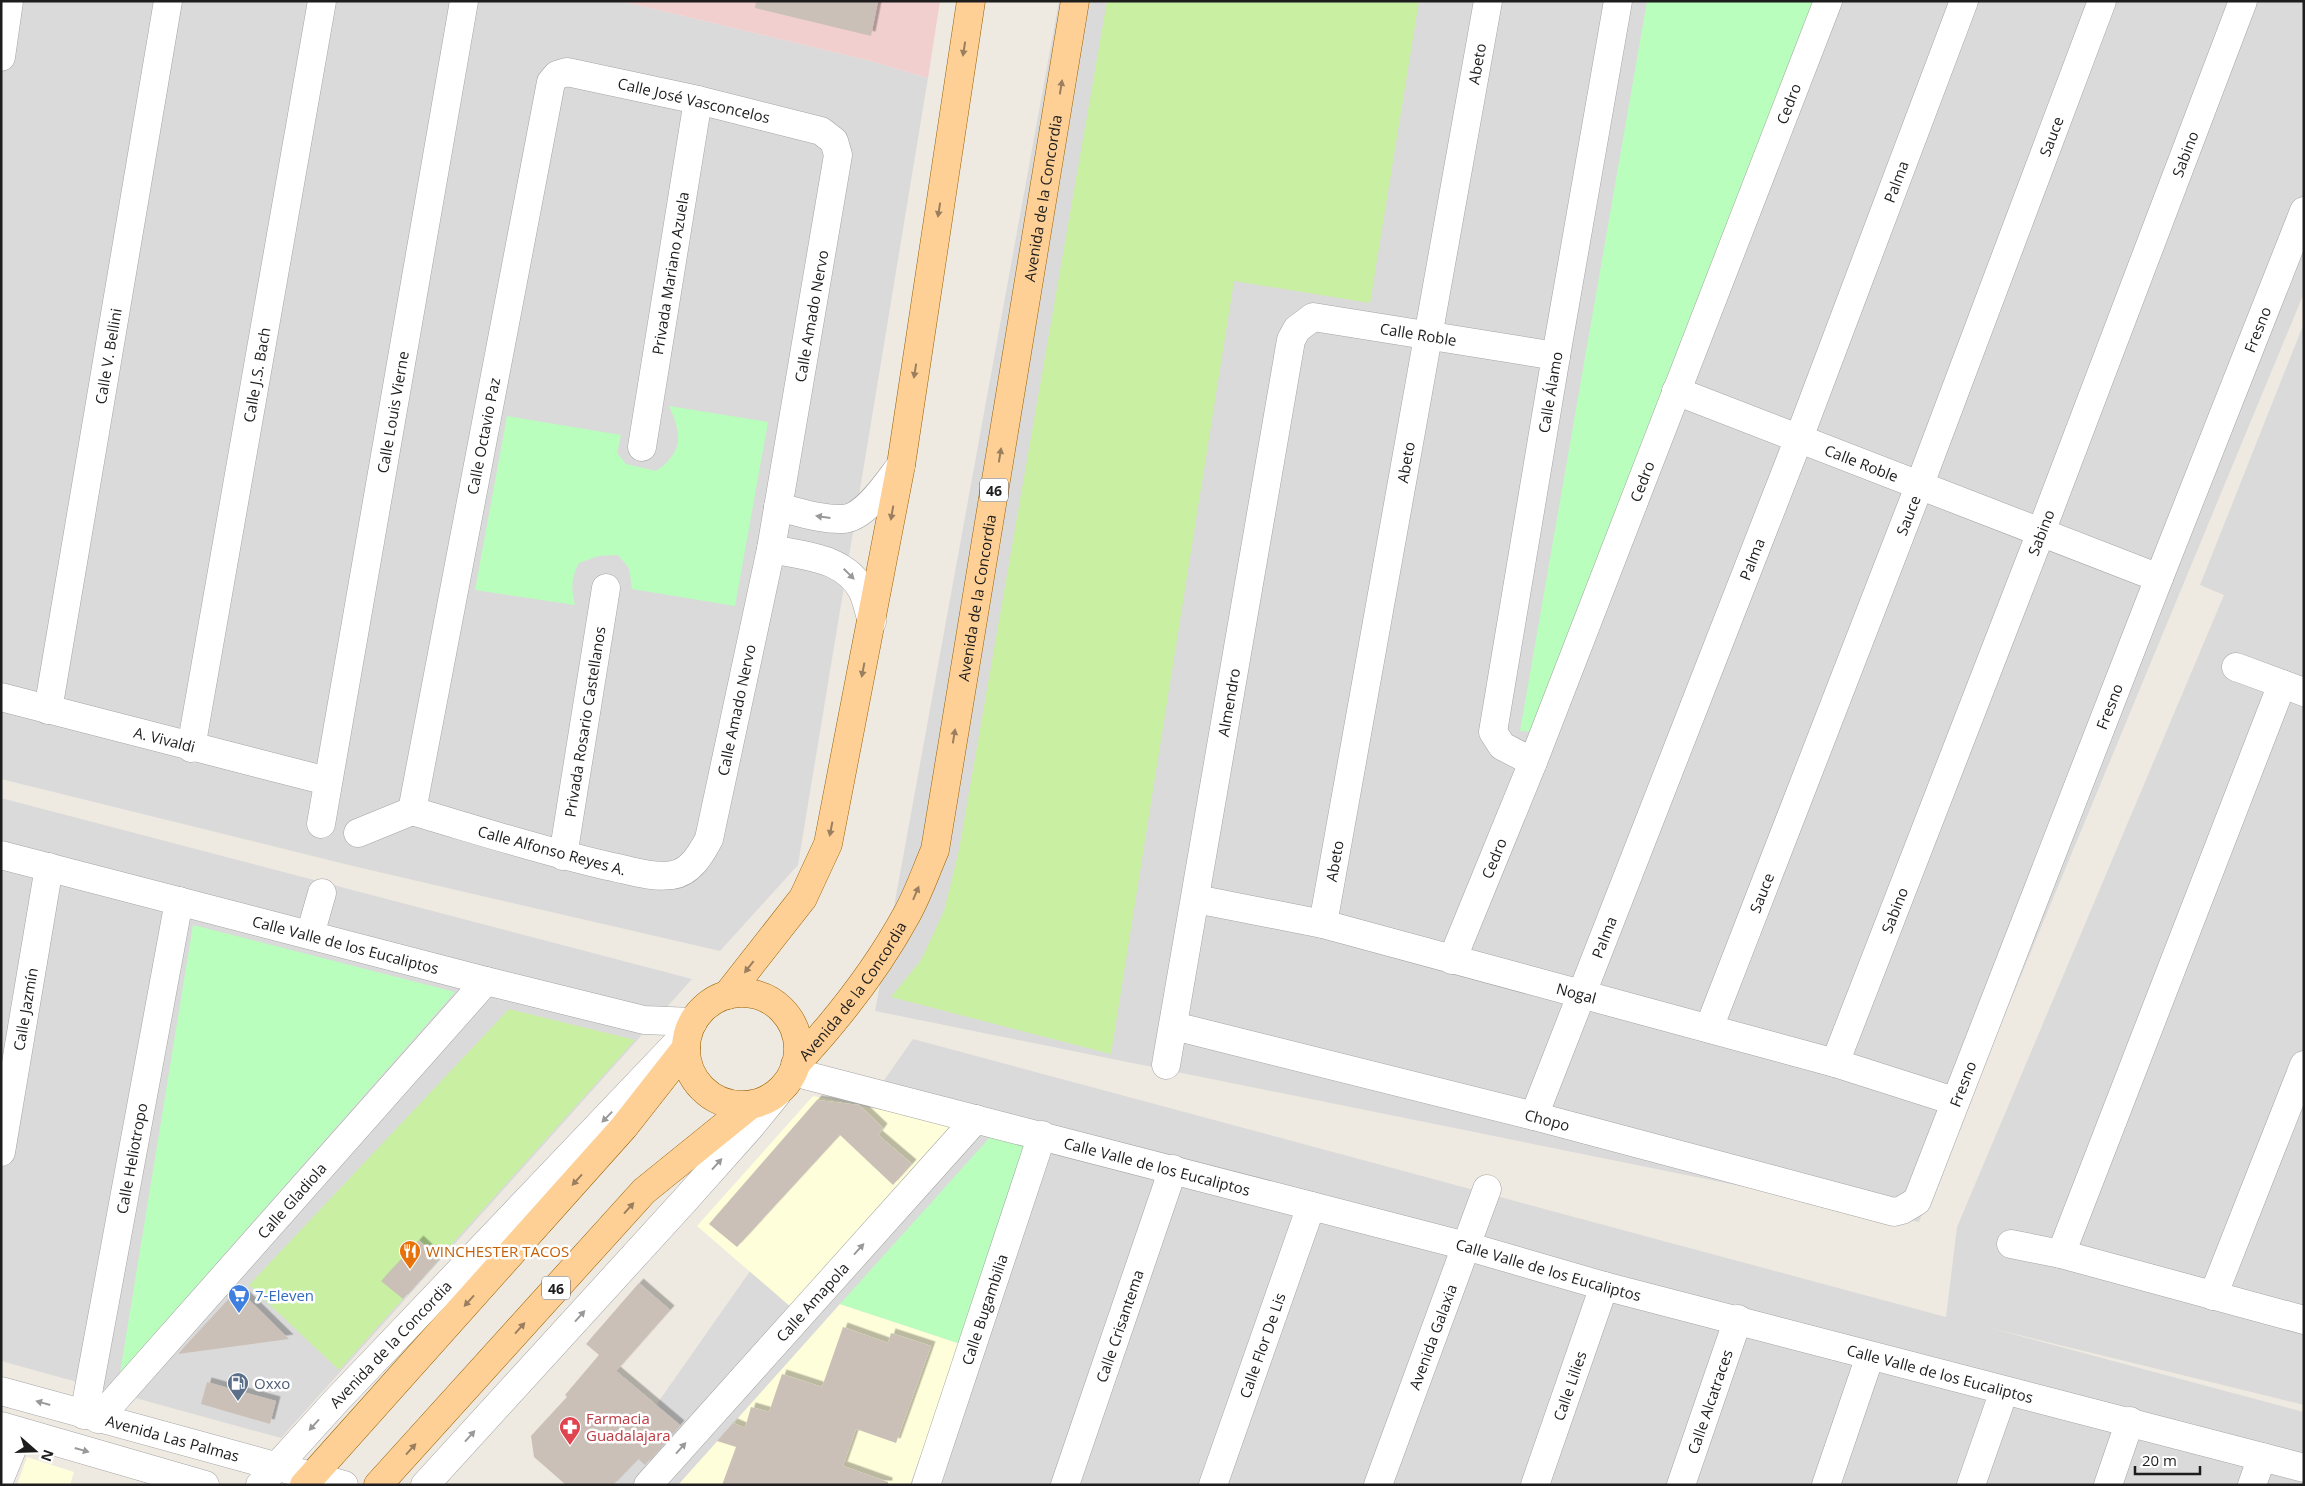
<svg xmlns="http://www.w3.org/2000/svg" width="2305" height="1486" font-family="'Open Sans',sans-serif">
  <style>
    .residential { fill: #dbdada }
    .commercial { fill: #f2cfcf }
    .education { fill: #fffeda }
    .grass { fill: #c9efa2 }
    .park { fill: #b9febd }
    .building { fill: #cbc0b7; filter: url(#shadow) }
    .lines { fill: none; stroke-linecap: round; stroke-linejoin: round }
    .minor-casing { stroke: #a4a4a4; stroke-width: 29 }
    .major-casing { stroke: #956100; stroke-width: 29 }
    .minor { stroke: #fff; stroke-width: 28 }
    .major { stroke: #ffd096; stroke-width: 28 }
    .oneway { fill: #997f60 }
    .oneway2 { fill: #999 }
    .labels { text-anchor: middle; dominant-baseline: central; stroke-width: 5; stroke-linejoin: round; paint-order: stroke }
    .shield { fill: #fff; stroke: #616161; stroke-width: 1 }
    .shield-label { font-size: 14px; font-weight: bold; fill: #1d1d1d }
    .street-label { font-size: 15px; fill: #1d1d1d; stroke: #fff }
    .food-label { font-size: 15px; fill: #c56008; stroke: #fff; text-anchor: start }
    .shop-label { font-size: 15px; fill: #366cbe; stroke: #fff; text-anchor: start }
    .service-label { font-size: 15px; fill: #4e5e75; stroke: #fff; text-anchor: start }
    .health-label { font-size: 15px; fill: #be3a42; stroke: #fff; text-anchor: start }
  </style>
  <defs>
    <filter id="shadow"><feDropShadow dx="4.5" dy="-4.5" stdDeviation="0" flood-color="#0004"/></filter>
  </defs>
  <rect width="100%" height="100%" fill="#efeae1"/>
  <g class="residential">
    <path d="M 1,1 L 621,1 L 867,60 L 928,78 L 798,865 L 720,951 L 357,867 L 1,779 Z"/>
    <path d="M 1059,1 L 2304,1 L 2304,293 L 1919,1222 L 875,1011 Z"/>
    <path d="M 2304,323 L 2304,1405 L 1986,1327 L 2304,1412 L 2304,1485 L 600,1485 L 913,1039 L 1946,1317 L 1957,1227 L 2224,595 L 2200,585 Z"/>
    <path d="M 1,798 L 692,979 L 281,1438 L 1,1361 Z"/>
  </g>
  <path class="commercial" d="M 621,1 L 940,1 L 928,78 L 867,60 Z"/>
  <g class="education">
    <path d="M 813,1096 L 957,1125 L 792,1308 L 697,1226 Z"/>
    <path d="M 840,1304 L 961,1344 L 910,1485 L 678,1485 Z"/>
    <path d="M 27,1457 L 74,1472 L 70,1485 L 17,1485 Z"/>
  </g>
  <g class="grass">
    <path d="M 1107,1 L 1419,1 L 1370,303 L 1234,281 L 1111,1054 L 891,997 L 921,960 L 944,911 L 959,850 Z"/>
    <path d="M 509,1009 L 635,1040 L 339,1370 L 249,1285 Z"/>
  </g>
  <g class="park">
    <path d="M 1647,1 L 1818,1 L 1539,732 L 1520,731 Z"/>
    <path d="M 669,406 L 768,422 L 735,606 L 632,589 L 629,568 L 618,555 L 598,556 L 579,563 C 571,578 571,589 575,605 L 475,590 L 507,416 L 621,435 L 617,453 L 626,464 L 656,471 C 684,452 682,434 669,406 Z"/>
    <path d="M 193,925 L 455,992 L 120,1373 Z"/>
    <path d="M 992,1135 L 1028,1147 L 961,1344 L 840,1304 Z"/>
  </g>
  <g class="building">
    <path d="M 756,1 L 878,1 L 871,36 L 755,8 Z"/>
    <path d="M 817,1100 L 859,1105 L 883,1128 L 878,1135 L 912,1164 L 893,1185 L 840,1135 L 737,1247 L 709,1224 Z"/>
    <path d="M 419,1240 L 439,1259 L 403,1299 L 381,1281 Z"/>
    <path d="M 639,1283 L 670,1310 L 616,1371 L 680,1425 L 645,1465 L 638,1459 L 613,1485 L 566,1485 L 534,1457 L 531,1436 L 567,1397 L 565,1395 L 599,1355 L 586,1344 Z"/>
    <path d="M 238,1289 L 289,1339 L 178,1354 Z"/>
    <path d="M 843,1327 L 888,1343 L 891,1333 L 931,1346 L 896,1443 L 856,1429 L 843,1466 L 888,1482 L 888,1485 L 722,1485 L 736,1447 L 717,1441 L 733,1423 L 745,1428 L 751,1407 L 769,1412 L 782,1374 L 822,1387 Z"/>
    <path d="M 207,1382 L 276,1401 L 270,1424 L 201,1404 Z"/>
  </g>
  <g class="lines">
    <g class="minor-casing">
      <g id="minor">
        <path d="M 1,57 L 9,1"/>
        <path d="M 567,72 L 698,100 L 821,131 L 834,141 L 838,155 L 771,549 L 709,839 C 701,854 690,873 672,875 C 650,878 629,870 608,866 C 542,851 477,830 412,811 L 551,82 L 557,75 Z"/>
        <path id="s1" d="M 1676,391 L 2159,578"/>
        <path id="s2" d="M 642,447 L 698,100"/>
        <path d="M 778,507 C 799,512 822,520 843,519 C 865,518 888,482 901,465"/>
        <path d="M 771,549 C 804,556 846,557 863,592 C 867,601 869,612 872,622"/>
        <path d="M 2236,667 L 2304,692"/>
        <path id="s3" d="M 1,697 L 327,781"/>
        <path id="s4" d="M 48,710 L 168,1"/>
        <path id="s5" d="M 191,748 L 322,1"/>
        <path id="s6" d="M 1533,762 L 1502,746 L 1493,732 L 1556,356 L 1618,1"/>
        <path id="s7" d="M 321,824 L 464,1"/>
        <path d="M 358,833 L 412,811"/>
        <path id="s8" d="M 1,855 L 486,981 L 644,1020 L 693,1022"/>
        <path id="s9" d="M 563,856 L 606,588"/>
        <path id="s10" d="M 1196,899 L 1323,924 L 1835,1063 L 1954,1101"/>
        <path id="s11" d="M 1323,924 L 1488,1"/>
        <path d="M 310,935 L 322,893"/>
        <path id="s12" d="M 1452,960 L 1533,762 L 1828,1"/>
        <path id="s13" d="M 1174,1026 L 1534,1116 L 1894,1212 L 1902,1210 L 1917,1201 L 2159,578 L 2304,211"/>
        <path id="s14" d="M 1709,1028 L 1920,484 L 2102,1"/>
        <path id="s15" d="M 1835,1063 L 2041,532 L 2243,1"/>
        <path id="s16" d="M 1166,1065 L 1291,340 L 1297,329 L 1313,317 L 1556,356"/>
        <path id="s17" d="M 793,1072 L 1466,1246 L 1604,1286 L 2304,1468"/>
        <path id="s18" d="M 1534,1116 L 1799,438 L 1964,1"/>
        <path id="s19" d="M 1,1152 L 49,867"/>
        <path d="M 2011,1244 L 2061,1254 L 2304,1320"/>
        <path d="M 2061,1254 L 2282,684"/>
        <path d="M 2213,1296 L 2304,1065"/>
        <path id="s20" d="M 1,1391 L 344,1485"/>
        <path id="s21" d="M 84,1415 L 179,901"/>
        <path id="s22" d="M 98,1419 L 486,981"/>
        <path d="M 1,1426 L 205,1485"/>
        <path d="M 1,1476 L 19,1432"/>
        <path id="s23" d="M 260,1485 L 335,1402 L 676,1044"/>
        <path d="M 425,1485 L 685,1200 L 750,1127 L 777,1094"/>
        <path id="s24" d="M 648,1485 L 976,1119"/>
        <path id="s25" d="M 926,1485 L 1042,1135"/>
        <path id="s26" d="M 1065,1485 L 1173,1169"/>
        <path id="s27" d="M 1213,1485 L 1311,1206"/>
        <path id="s28" d="M 1378,1485 L 1487,1189"/>
        <path id="s29" d="M 1535,1485 L 1604,1286"/>
        <path id="s30" d="M 1681,1485 L 1738,1319"/>
        <path d="M 1826,1485 L 1870,1356"/>
        <path d="M 1971,1485 L 2004,1391"/>
        <path d="M 2108,1485 L 2130,1421"/>
        <path d="M 2252,1485 L 2262,1457"/>
      </g>
    </g>
    <g class="major-casing">
      <g id="major">
        <circle cx="742" cy="1049" r="56"/>
        <path d="M 727,995 L 803,898 L 828,844 L 901,465 L 971,1"/>
        <path id="s31" d="M 795,1065 C 838,1019 877,969 907,914 C 918,894 926,871 935,850 L 1075,1"/>
        <path d="M 304,1485 L 624,1127 L 686,1048"/>
        <path d="M 378,1485 L 644,1191 L 749,1106"/>
      </g>
    </g>
    <use href="#minor" class="minor"/>
    <use href="#major" class="major"/>
  </g>
  <defs><path id="oneway-solid" d="M-6-.8H1V-3.2L6.5 0L1 3.2V.8H-6Z" transform="scale(1.25)"/></defs>
  <g class="oneway">
    <use href="#oneway-solid" transform="translate(964 49) rotate(99)"/>
    <use href="#oneway-solid" transform="translate(1061 87) rotate(-81)"/>
    <use href="#oneway-solid" transform="translate(939 210) rotate(99)"/>
    <use href="#oneway-solid" transform="translate(915 371) rotate(99)"/>
    <use href="#oneway-solid" transform="translate(1000 455) rotate(-81)"/>
    <use href="#oneway-solid" transform="translate(892 513) rotate(100)"/>
    <use href="#oneway-solid" transform="translate(863 670) rotate(101)"/>
    <use href="#oneway-solid" transform="translate(954 736) rotate(-81)"/>
    <use href="#oneway-solid" transform="translate(831 829) rotate(101)"/>
    <use href="#oneway-solid" transform="translate(916 893) rotate(-67)"/>
    <use href="#oneway-solid" transform="translate(749 967) rotate(128)"/>
    <use href="#oneway-solid" transform="translate(577 1180) rotate(132)"/>
    <use href="#oneway-solid" transform="translate(629 1208) rotate(-48)"/>
    <use href="#oneway-solid" transform="translate(469 1301) rotate(132)"/>
    <use href="#oneway-solid" transform="translate(520 1328) rotate(-48)"/>
    <use href="#oneway-solid" transform="translate(411 1449) rotate(-48)"/>
  </g>
  <g class="oneway2">
    <use href="#oneway-solid" transform="translate(823 517) rotate(-172)"/>
    <use href="#oneway-solid" transform="translate(849 574) rotate(45)"/>
    <use href="#oneway-solid" transform="translate(607 1117) rotate(134)"/>
    <use href="#oneway-solid" transform="translate(717 1164) rotate(-48)"/>
    <use href="#oneway-solid" transform="translate(859 1249) rotate(-48)"/>
    <use href="#oneway-solid" transform="translate(580 1316) rotate(-48)"/>
    <use href="#oneway-solid" transform="translate(43 1403) rotate(-164)"/>
    <use href="#oneway-solid" transform="translate(314 1425) rotate(132)"/>
    <use href="#oneway-solid" transform="translate(470 1436) rotate(-48)"/>
    <use href="#oneway-solid" transform="translate(681 1448) rotate(-48)"/>
    <use href="#oneway-solid" transform="translate(82 1450) rotate(16)"/>
  </g>
  <defs>
    <g id="restaurant-pin" transform="scale(1.125)"><path d="M0 17L-7.5 6A9.5 9.5 0 1 1 7.5 6Z" fill="#e8710a" stroke="#fff"/><path d="M-5-6h1v4h1v-4h1v4h1v-4h1v5L-1.5 .5V6h-2V.5L-5-1ZM5-6V6H3V1.5H1.5Q1.5-4 5-6Z" fill="#fff"/></g>
    <g id="supermarket-pin" transform="scale(1.125)"><path d="M0 17L-7.5 6A9.5 9.5 0 1 1 7.5 6Z" fill="#3f7fe0" stroke="#fff"/><path d="M-6-5.5h2.5l.6 2H6L4.5 2H-2.5L-4.4-4H-6ZM-1.5 3.2a1.3 1.3 0 1 0 .1 0ZM3 3.2a1.3 1.3 0 1 0 .1 0Z" fill="#fff"/></g>
    <g id="fuel-pin" transform="scale(1.125)"><path d="M0 17L-7.5 6A9.5 9.5 0 1 1 7.5 6Z" fill="#5c6f8a" stroke="#fff"/><path d="M-5.5-6h7V0h2V4h1.3V-2.5L3-4.5l.8-.8L6-3V5H2.5V1h-1V6h-7ZM-4.2-4.7v3.2H.2V-4.7Z" fill="#fff"/></g>
    <g id="pharmacy-pin" transform="scale(1.125)"><path d="M0 17L-7.5 6A9.5 9.5 0 1 1 7.5 6Z" fill="#e0444e" stroke="#fff"/><path d="M-2-6h4v4h4v4h-4v4h-4v-4h-4v-4h4Z" fill="#fff"/></g>
  </defs>
  <g fill-rule="evenodd">
    <use href="#restaurant-pin" x="410" y="1251"/>
    <use href="#supermarket-pin" x="239" y="1295"/>
    <use href="#fuel-pin" x="238" y="1383"/>
    <use href="#pharmacy-pin" x="570" y="1427"/>
  </g>
  <g class="labels">
    <g class="shield">
      <rect x="980" y="478.5" width="28" height="23" rx="4"/>
      <rect x="542" y="1276.5" width="28" height="23" rx="4"/>
    </g>
    <g class="shield-label">
      <text x="994" y="490">46</text>
      <text x="556" y="1288">46</text>
    </g>
    <g class="street-label">
      <text stroke="none"><textPath href="#s11" startOffset="874">Abeto</textPath></text>
      <text transform="translate(694 100) rotate(13)">Calle José Vasconcelos</text>
      <text stroke="none"><textPath href="#s12" startOffset="920">Cedro</textPath></text>
      <text stroke="none"><textPath href="#s14" startOffset="955">Sauce</textPath></text>
      <text stroke="none"><textPath href="#s15" startOffset="974">Sabino</textPath></text>
      <text stroke="none"><textPath href="#s18" startOffset="1002">Palma</textPath></text>
      <text stroke="none"><textPath href="#s31" startOffset="919">Avenida de la Concordia</textPath></text>
      <text stroke="none"><textPath href="#s2" startOffset="176">Privada Mariano Azuela</textPath></text>
      <text transform="translate(811 316) rotate(-80)">Calle Amado Nervo</text>
      <text stroke="none"><textPath href="#s13" startOffset="1705">Fresno</textPath></text>
      <text stroke="none"><textPath href="#s16" startOffset="875">Calle Roble</textPath></text>
      <text stroke="none"><textPath href="#s4" startOffset="359">Calle V. Bellini</textPath></text>
      <text stroke="none"><textPath href="#s5" startOffset="379">Calle J.S. Bach</textPath></text>
      <text stroke="none"><textPath href="#s6" startOffset="396">Calle Álamo</textPath></text>
      <text stroke="none"><textPath href="#s7" startOffset="418">Calle Louis Vierne</textPath></text>
      <text transform="translate(483 436) rotate(-79)">Calle Octavio Paz</text>
      <text stroke="none"><textPath href="#s1" startOffset="199">Calle Roble</textPath></text>
      <text stroke="none"><textPath href="#s11" startOffset="469">Abeto</textPath></text>
      <text stroke="none"><textPath href="#s12" startOffset="515">Cedro</textPath></text>
      <text stroke="none"><textPath href="#s14" startOffset="550">Sauce</textPath></text>
      <text stroke="none"><textPath href="#s15" startOffset="569">Sabino</textPath></text>
      <text stroke="none"><textPath href="#s18" startOffset="598">Palma</textPath></text>
      <text stroke="none"><textPath href="#s31" startOffset="514">Avenida de la Concordia</textPath></text>
      <text stroke="none"><textPath href="#s16" startOffset="368">Almendro</textPath></text>
      <text stroke="none"><textPath href="#s13" startOffset="1300">Fresno</textPath></text>
      <text transform="translate(736 710) rotate(-78)">Calle Amado Nervo</text>
      <text stroke="none"><textPath href="#s9" startOffset="136">Privada Rosario Castellanos</textPath></text>
      <text stroke="none"><textPath href="#s3" startOffset="169">A. Vivaldi</textPath></text>
      <text transform="translate(552 850) rotate(15)">Calle Alfonso Reyes A.</text>
      <text stroke="none"><textPath href="#s12" startOffset="110">Cedro</textPath></text>
      <text stroke="none"><textPath href="#s11" startOffset="64">Abeto</textPath></text>
      <text stroke="none"><textPath href="#s14" startOffset="145">Sauce</textPath></text>
      <text stroke="none"><textPath href="#s15" startOffset="164">Sabino</textPath></text>
      <text stroke="none"><textPath href="#s18" startOffset="192">Palma</textPath></text>
      <text stroke="none"><textPath href="#s8" startOffset="356">Calle Valle de los Eucaliptos</textPath></text>
      <text stroke="none"><textPath href="#s31" startOffset="94">Avenida de la Concordia</textPath></text>
      <text stroke="none"><textPath href="#s10" startOffset="392">Nogal</textPath></text>
      <text stroke="none"><textPath href="#s19" startOffset="145">Calle Jazmín</textPath></text>
      <text stroke="none"><textPath href="#s13" startOffset="895">Fresno</textPath></text>
      <text stroke="none"><textPath href="#s13" startOffset="385">Chopo</textPath></text>
      <text stroke="none"><textPath href="#s21" startOffset="261">Calle Heliotropo</textPath></text>
      <text stroke="none"><textPath href="#s17" startOffset="376">Calle Valle de los Eucaliptos</textPath></text>
      <text stroke="none"><textPath href="#s22" startOffset="292">Calle Gladiola</textPath></text>
      <text stroke="none"><textPath href="#s17" startOffset="781">Calle Valle de los Eucaliptos</textPath></text>
      <text stroke="none"><textPath href="#s24" startOffset="246">Calle Amapola</textPath></text>
      <text stroke="none"><textPath href="#s25" startOffset="185">Calle Bugambilia</textPath></text>
      <text stroke="none"><textPath href="#s26" startOffset="168">Calle Crisantema</textPath></text>
      <text stroke="none"><textPath href="#s28" startOffset="158">Avenida Galaxia</textPath></text>
      <text stroke="none"><textPath href="#s23" startOffset="192">Avenida de la Concordia</textPath></text>
      <text stroke="none"><textPath href="#s27" startOffset="148">Calle Flor De Lis</textPath></text>
      <text stroke="none"><textPath href="#s17" startOffset="1186">Calle Valle de los Eucaliptos</textPath></text>
      <text stroke="none"><textPath href="#s29" startOffset="105">Calle Lilies</textPath></text>
      <text stroke="none"><textPath href="#s30" startOffset="88">Calle Alcatraces</textPath></text>
      <text stroke="none"><textPath href="#s20" startOffset="178">Avenida Las Palmas</textPath></text>
    </g>
    <g class="food-label">
      <text x="426" y="1251">WINCHESTER TACOS</text>
    </g>
    <g class="shop-label">
      <text x="255" y="1295">7-Eleven</text>
    </g>
    <g class="service-label">
      <text x="254" y="1383">Oxxo</text>
    </g>
    <g class="health-label">
      <text x="586" y="1418">Farmacia<tspan x="586" dy="17">Guadalajara</tspan></text>
    </g>
  </g>
  <rect width="2305" height="1486" fill="none" stroke="#1d1d1d" stroke-width="5"/>
  <g transform="translate(35 1451) rotate(110)" stroke="#ffffff" stroke-width="4" paint-order="stroke">
  <path d="M0-4L9 19L0 12L-9 19Z" fill="#1d1d1d"/>
  <text y="-8" font-size="14" font-weight="bold" text-anchor="middle" fill="#1d1d1d">N</text>
  </g>
  <path d="M2135 1466v8h65v-8" fill="none" stroke="#1d1d1d" stroke-width="2.5"/>
  <text x="2142" y="1466" font-size="15" fill="#1d1d1d" stroke="#ffffff" stroke-width="4" paint-order="stroke">20 m</text>
</svg>
